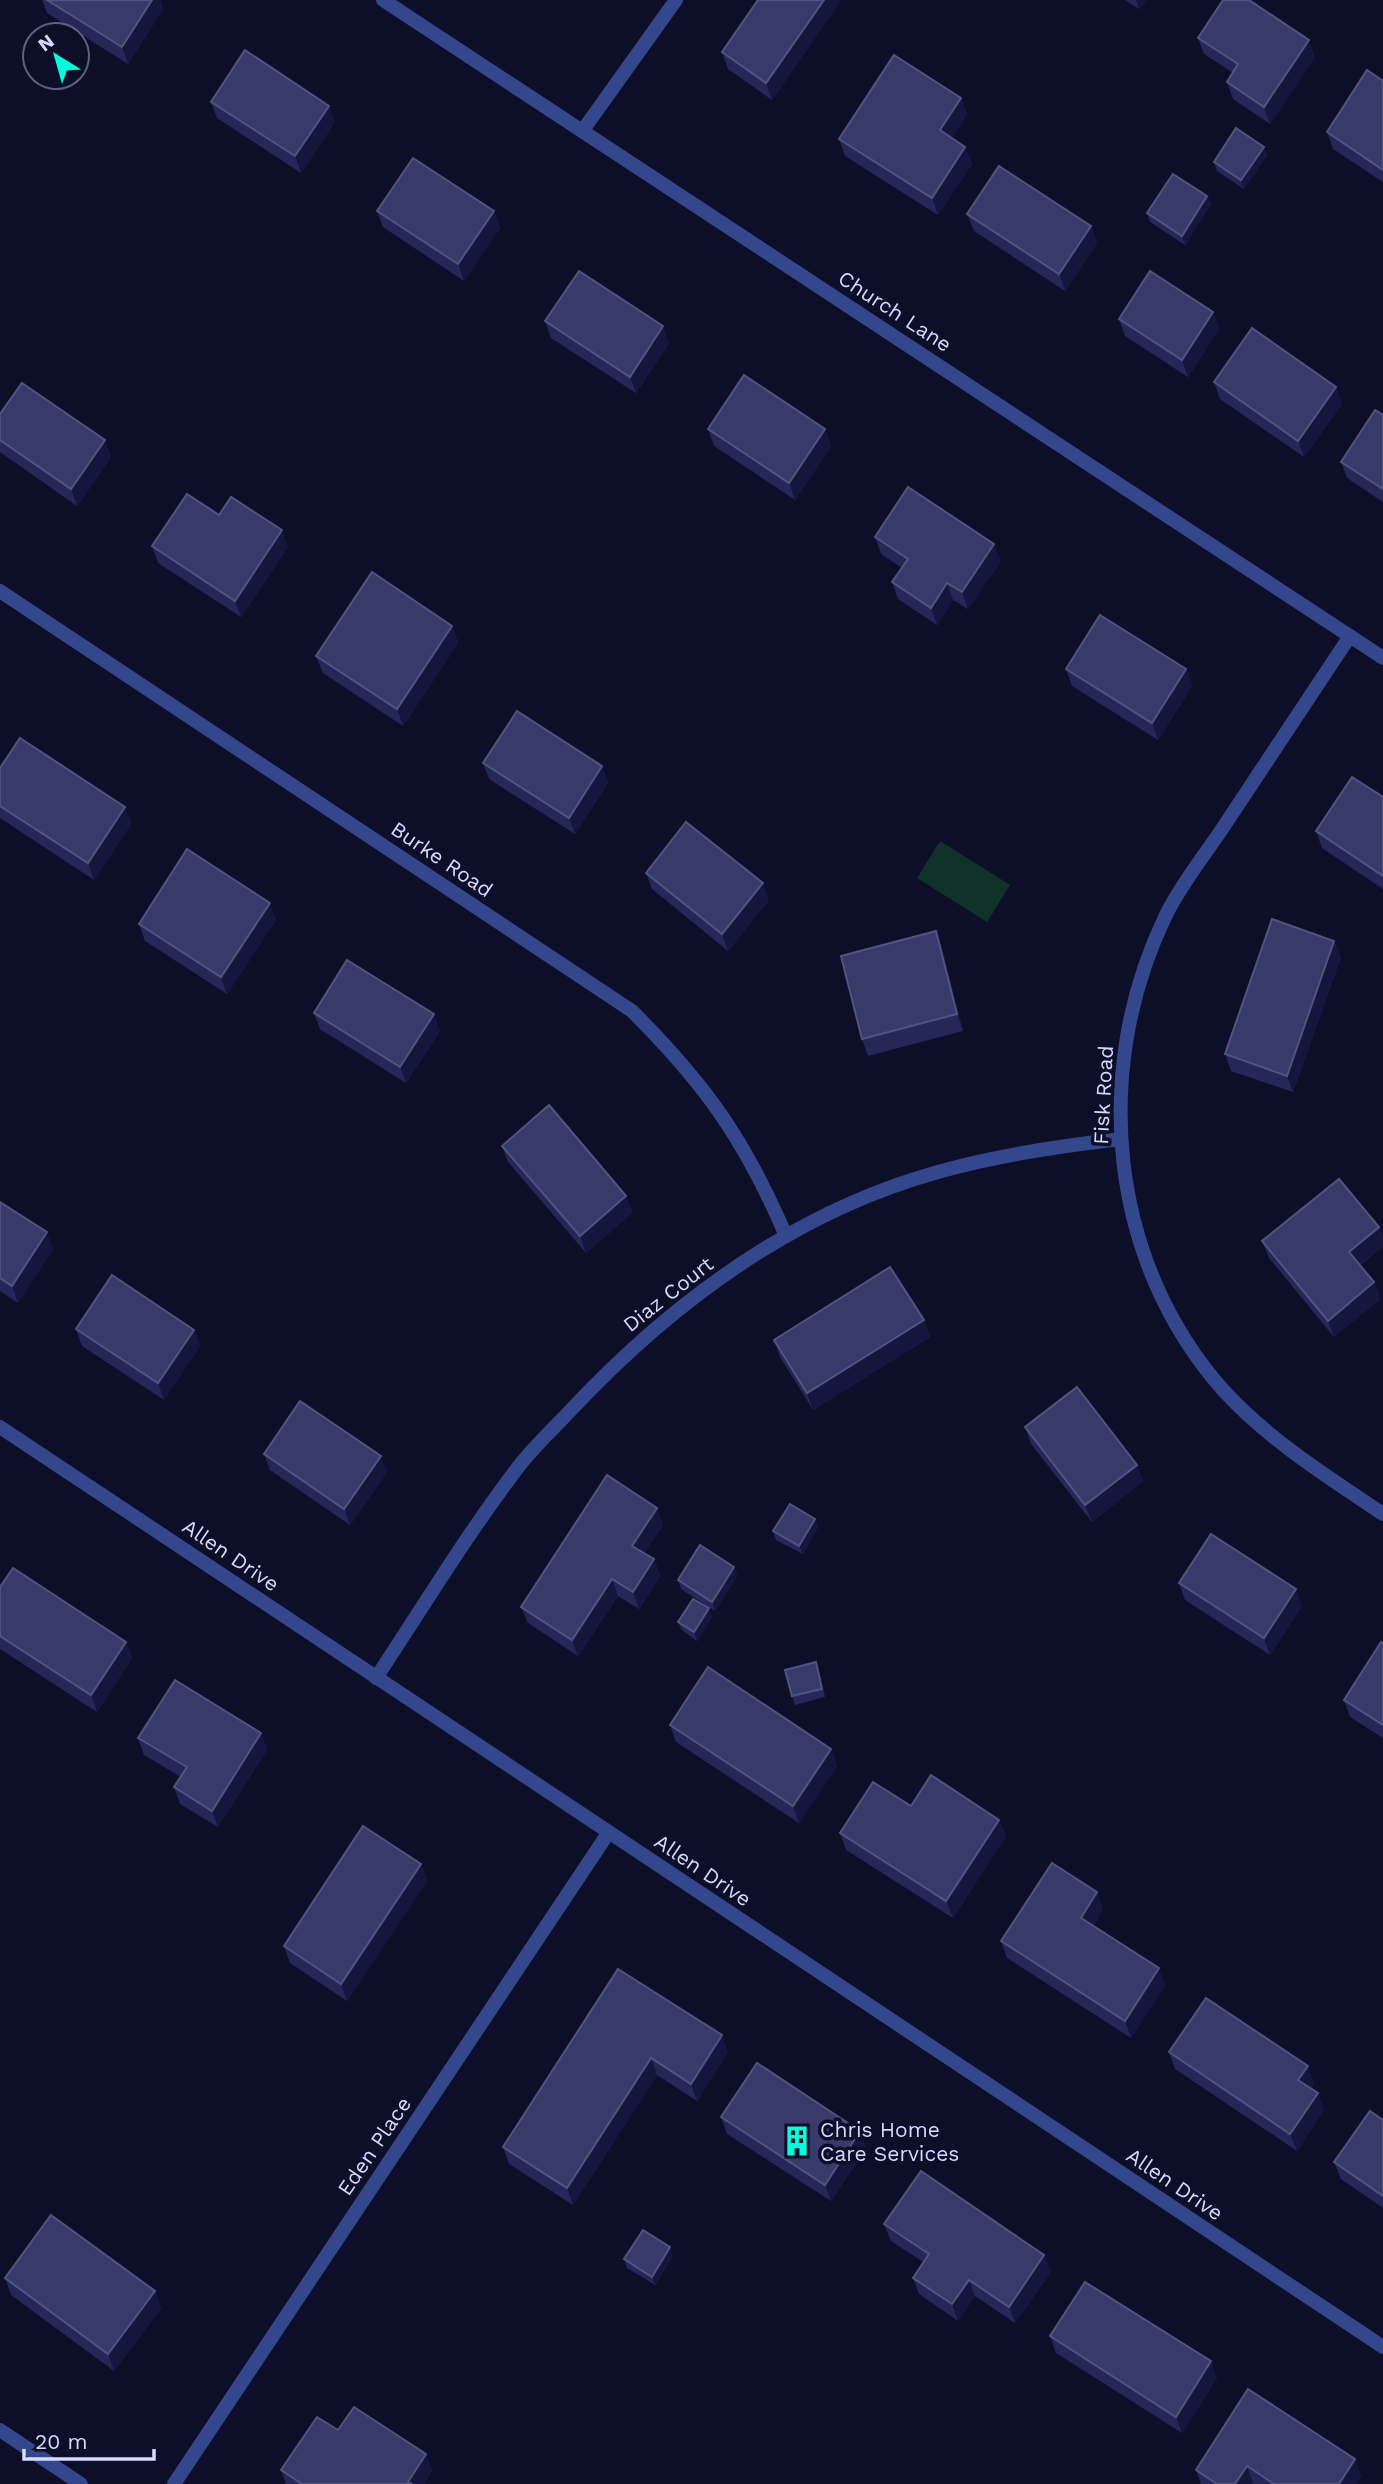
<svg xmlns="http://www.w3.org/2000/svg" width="1383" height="2484" font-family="'Work Sans',sans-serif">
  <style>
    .green { fill: #103329 }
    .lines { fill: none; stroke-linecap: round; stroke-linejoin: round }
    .minor { stroke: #34468c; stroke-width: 14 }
    .tertiary { stroke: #34468c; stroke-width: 14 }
    .wall { fill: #252758 }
    .shaded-wall { fill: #14163d }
    .building { fill: #383b6a; stroke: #515481; stroke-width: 2 }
    .labels { text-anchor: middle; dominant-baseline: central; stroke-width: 7; stroke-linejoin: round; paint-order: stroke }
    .street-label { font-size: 21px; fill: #d5daff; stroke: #0d0f29 }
    .poi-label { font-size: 21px; fill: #d5daff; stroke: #0d0f29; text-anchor: start }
  </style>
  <rect width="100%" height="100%" fill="#0d0f29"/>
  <path class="green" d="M 940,841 L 1010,885 L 987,922 L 917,878 Z"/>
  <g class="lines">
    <g class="minor">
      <path d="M 583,130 L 676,0"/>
      <path d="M 0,591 L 632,1011 C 706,1085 745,1140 786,1236"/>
      <path d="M 1350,636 C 1308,699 1266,763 1224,826 C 1205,855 1181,884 1166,915 C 1091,1069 1108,1261 1224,1391 C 1270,1441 1327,1476 1383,1514"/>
      <path d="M 0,1427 L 1383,2347"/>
      <path d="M 376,1678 C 423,1607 467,1534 519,1466 C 534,1447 552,1430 569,1412 C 670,1304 794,1212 938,1172 C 998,1155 1059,1146 1121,1139"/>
      <path d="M 0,2430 L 81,2484"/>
      <path d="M 174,2484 L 609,1832"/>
    </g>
    <path class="tertiary" d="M 383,0 L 1383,658"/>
  </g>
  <g class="wall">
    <path d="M 42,0 L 160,0 L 163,9 L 128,64 L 47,13 Z"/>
    <path d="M 758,0 L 841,0 L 772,100 L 728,69 L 722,52 Z"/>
    <path d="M 1125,0 L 1146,0 L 1139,9 Z"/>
    <path d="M 1198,38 L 1315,57 L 1270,124 L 1233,99 L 1227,82 L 1233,73 L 1204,54 Z"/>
    <path d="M 1383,81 L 1383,182 L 1333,149 L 1327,132 Z"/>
    <path d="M 961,98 L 967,114 L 952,138 L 965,147 L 972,164 L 938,215 L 845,156 L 839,139 Z"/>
    <path d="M 211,102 L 335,122 L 301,173 L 217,118 Z"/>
    <path d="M 1267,155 L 1244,189 L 1217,171 L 1214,162 Z"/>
    <path d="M 1207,196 L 1211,204 L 1185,245 L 1150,222 L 1147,213 Z"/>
    <path d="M 377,211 L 494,211 L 500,228 L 464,281 L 383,227 Z"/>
    <path d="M 967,214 L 1091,226 L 1097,243 L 1065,291 L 974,231 Z"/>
    <path d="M 1213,312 L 1219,329 L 1188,377 L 1125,336 L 1119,319 Z"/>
    <path d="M 545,321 L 669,343 L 636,393 L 551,338 Z"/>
    <path d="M 1214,382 L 1336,387 L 1342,404 L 1304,457 L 1220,399 Z"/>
    <path d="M 0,414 L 105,440 L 111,457 L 77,506 L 0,452 Z"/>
    <path d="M 1383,415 L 1383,502 L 1347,478 L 1341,462 Z"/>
    <path d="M 708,429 L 825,429 L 831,446 L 795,500 L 714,446 Z"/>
    <path d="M 219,515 L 288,547 L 241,617 L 158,563 L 152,546 Z"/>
    <path d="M 875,537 L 1001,561 L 968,609 L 953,600 L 937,625 L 898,599 L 892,582 L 902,568 L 881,554 Z"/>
    <path d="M 452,626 L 458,643 L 403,726 L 323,673 L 316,656 Z"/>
    <path d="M 1066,669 L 1186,669 L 1192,686 L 1158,740 L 1072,686 Z"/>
    <path d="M 483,763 L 602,766 L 608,783 L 575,834 L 489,779 Z"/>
    <path d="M 0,768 L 125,807 L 131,824 L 94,880 L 0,818 Z"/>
    <path d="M 1383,797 L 1383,889 L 1322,848 L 1316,831 Z"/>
    <path d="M 646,873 L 769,900 L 728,951 L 652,889 Z"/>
    <path d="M 276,920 L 227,994 L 145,941 L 139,924 Z"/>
    <path d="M 1334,941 L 1341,957 L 1293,1092 L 1231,1071 L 1225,1054 Z"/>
    <path d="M 942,948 L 963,1031 L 868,1056 L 862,1039 Z"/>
    <path d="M 314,1013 L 440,1031 L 406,1083 L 320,1029 Z"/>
    <path d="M 502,1146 L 633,1212 L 586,1253 L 508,1162 Z"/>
    <path d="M 0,1202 L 53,1249 L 18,1303 L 0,1291 Z"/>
    <path d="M 1379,1227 L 1383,1238 L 1383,1246 L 1360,1265 L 1374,1282 L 1380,1299 L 1334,1337 L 1269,1258 L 1262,1241 Z"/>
    <path d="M 924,1320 L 930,1337 L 813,1410 L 780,1357 L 774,1340 Z"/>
    <path d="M 76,1329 L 194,1330 L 200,1346 L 164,1400 L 82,1346 Z"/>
    <path d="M 1025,1427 L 1137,1465 L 1143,1481 L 1092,1522 L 1031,1444 Z"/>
    <path d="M 264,1454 L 387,1472 L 350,1525 L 270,1470 Z"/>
    <path d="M 657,1508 L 663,1525 L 644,1553 L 654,1559 L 660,1576 L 639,1609 L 618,1596 L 578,1656 L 528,1623 L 521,1607 Z"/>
    <path d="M 815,1519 L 818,1527 L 803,1554 L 776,1540 L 773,1531 Z"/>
    <path d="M 734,1567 L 737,1576 L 715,1611 L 681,1589 L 678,1580 Z"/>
    <path d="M 1179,1583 L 1302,1606 L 1270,1655 L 1185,1600 Z"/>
    <path d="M 0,1587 L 126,1642 L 132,1658 L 97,1712 L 0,1649 Z"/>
    <path d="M 712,1617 L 697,1641 L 682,1630 L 678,1622 Z"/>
    <path d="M 1383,1643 L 1383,1738 L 1350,1717 L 1344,1700 Z"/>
    <path d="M 819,1671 L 825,1697 L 795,1705 L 792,1696 Z"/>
    <path d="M 670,1725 L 831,1749 L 837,1766 L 799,1823 L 676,1742 Z"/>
    <path d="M 261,1733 L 267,1750 L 218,1827 L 180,1804 L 174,1787 L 181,1777 L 144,1755 L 138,1738 Z"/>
    <path d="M 911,1806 L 999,1820 L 1006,1836 L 953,1918 L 846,1850 L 840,1833 Z"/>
    <path d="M 421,1864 L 427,1881 L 347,2001 L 290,1963 L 284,1946 Z"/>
    <path d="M 1103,1909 L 1093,1926 L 1165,1985 L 1131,2038 L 1007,1958 L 1001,1941 Z"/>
    <path d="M 618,1969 L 728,2052 L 697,2101 L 657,2075 L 573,2205 L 509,2164 L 503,2147 Z"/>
    <path d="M 1169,2052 L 1314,2083 L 1311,2088 L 1324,2110 L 1297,2151 L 1175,2069 Z"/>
    <path d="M 721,2117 L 866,2148 L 831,2201 L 727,2134 Z"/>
    <path d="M 1383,2120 L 1383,2208 L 1341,2179 L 1334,2162 Z"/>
    <path d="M 884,2224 L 1044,2255 L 1051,2272 L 1015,2323 L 975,2296 L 958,2321 L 919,2294 L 913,2278 L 923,2262 L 891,2241 Z"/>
    <path d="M 673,2256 L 655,2285 L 627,2268 L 624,2259 Z"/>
    <path d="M 5,2278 L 155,2291 L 161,2308 L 114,2371 L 11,2295 Z"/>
    <path d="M 1050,2336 L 1217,2378 L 1182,2433 L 1056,2353 Z"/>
    <path d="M 338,2430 L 426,2454 L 432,2471 L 424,2484 L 286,2484 L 281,2470 Z"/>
    <path d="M 1355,2459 L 1361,2476 L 1356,2484 L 1254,2484 L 1253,2483 L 1252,2484 L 1201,2484 L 1196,2470 Z"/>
  </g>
  <g class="shaded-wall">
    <path d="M 152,0 L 160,0 L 163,9 L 128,64 L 122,47 Z"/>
    <path d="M 824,0 L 841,0 L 772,100 L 766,83 Z"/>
    <path d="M 1136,0 L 1146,0 L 1139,9 Z"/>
    <path d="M 1309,40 L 1315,57 L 1270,124 L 1264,107 Z"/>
    <path d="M 961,98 L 967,114 L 946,147 L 940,130 Z"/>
    <path d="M 329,106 L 335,122 L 301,173 L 295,156 Z"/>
    <path d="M 965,147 L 972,164 L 938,215 L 932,198 Z"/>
    <path d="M 1264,147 L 1267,155 L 1244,189 L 1241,180 Z"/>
    <path d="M 1207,196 L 1211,204 L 1185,245 L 1182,236 Z"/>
    <path d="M 494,211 L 500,228 L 464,281 L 458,264 Z"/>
    <path d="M 1091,226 L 1097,243 L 1065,291 L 1059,274 Z"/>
    <path d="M 1213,312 L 1219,329 L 1188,377 L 1182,360 Z"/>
    <path d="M 663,326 L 669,343 L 636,393 L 630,377 Z"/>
    <path d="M 1336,387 L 1342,404 L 1304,457 L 1298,441 Z"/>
    <path d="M 825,429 L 831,446 L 795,500 L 789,483 Z"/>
    <path d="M 105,440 L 111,457 L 77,506 L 71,489 Z"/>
    <path d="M 282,530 L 288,547 L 241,617 L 235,601 Z"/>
    <path d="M 994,544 L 1001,561 L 968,609 L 962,592 Z"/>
    <path d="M 947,583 L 953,600 L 937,625 L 931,608 Z"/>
    <path d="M 452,626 L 458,643 L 403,726 L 397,709 Z"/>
    <path d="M 1186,669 L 1192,686 L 1158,740 L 1152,723 Z"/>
    <path d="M 602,766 L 608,783 L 575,834 L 569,818 Z"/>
    <path d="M 125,807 L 131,824 L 94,880 L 88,863 Z"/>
    <path d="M 763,883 L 769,900 L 728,951 L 722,934 Z"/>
    <path d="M 270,903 L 276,920 L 227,994 L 221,977 Z"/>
    <path d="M 936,931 L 942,948 L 963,1031 L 957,1014 Z"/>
    <path d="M 1334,941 L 1341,957 L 1293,1092 L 1287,1076 Z"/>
    <path d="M 434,1014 L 440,1031 L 406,1083 L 400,1067 Z"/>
    <path d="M 626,1196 L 633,1212 L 586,1253 L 580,1236 Z"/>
    <path d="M 1379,1227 L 1383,1238 L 1383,1246 L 1355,1268 L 1349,1252 Z"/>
    <path d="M 47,1232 L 53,1249 L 18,1303 L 12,1286 Z"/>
    <path d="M 1374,1282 L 1380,1299 L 1334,1337 L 1328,1321 Z"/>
    <path d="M 924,1320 L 930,1337 L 813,1410 L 807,1393 Z"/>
    <path d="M 194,1330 L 200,1346 L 164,1400 L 158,1383 Z"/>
    <path d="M 381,1456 L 387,1472 L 350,1525 L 344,1509 Z"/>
    <path d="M 1137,1465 L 1143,1481 L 1092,1522 L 1085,1505 Z"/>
    <path d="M 657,1508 L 663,1525 L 639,1562 L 632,1546 Z"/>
    <path d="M 815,1519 L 818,1527 L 803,1554 L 799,1546 Z"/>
    <path d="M 654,1559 L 660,1576 L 639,1609 L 633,1592 Z"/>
    <path d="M 734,1567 L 737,1576 L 715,1611 L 712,1602 Z"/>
    <path d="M 612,1579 L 618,1596 L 578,1656 L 572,1640 Z"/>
    <path d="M 1296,1589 L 1302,1606 L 1270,1655 L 1264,1638 Z"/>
    <path d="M 709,1608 L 712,1617 L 697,1641 L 694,1632 Z"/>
    <path d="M 126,1642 L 132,1658 L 97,1712 L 91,1695 Z"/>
    <path d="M 261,1733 L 267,1750 L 218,1827 L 212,1811 Z"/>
    <path d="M 831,1749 L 837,1766 L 799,1823 L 793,1806 Z"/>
    <path d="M 999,1820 L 1006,1836 L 953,1918 L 946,1901 Z"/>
    <path d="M 421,1864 L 427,1881 L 347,2001 L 341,1984 Z"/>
    <path d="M 1097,1892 L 1103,1909 L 1087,1935 L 1081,1918 Z"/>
    <path d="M 1159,1968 L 1165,1985 L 1131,2038 L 1125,2021 Z"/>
    <path d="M 722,2035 L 728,2052 L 697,2101 L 691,2084 Z"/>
    <path d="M 651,2058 L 657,2075 L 573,2205 L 567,2188 Z"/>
    <path d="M 1308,2066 L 1314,2083 L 1305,2097 L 1298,2080 Z"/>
    <path d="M 1318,2093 L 1324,2110 L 1297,2151 L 1290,2134 Z"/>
    <path d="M 860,2131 L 866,2148 L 831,2201 L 825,2185 Z"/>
    <path d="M 670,2247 L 673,2256 L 655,2285 L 652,2277 Z"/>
    <path d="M 1044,2255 L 1051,2272 L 1015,2323 L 1009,2307 Z"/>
    <path d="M 969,2280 L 975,2296 L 958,2321 L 952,2304 Z"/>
    <path d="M 155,2291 L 161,2308 L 114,2371 L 108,2354 Z"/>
    <path d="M 1211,2361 L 1217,2378 L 1182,2433 L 1176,2417 Z"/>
    <path d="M 426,2454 L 432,2471 L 424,2484 L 409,2484 L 408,2482 Z"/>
    <path d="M 1355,2459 L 1361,2476 L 1356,2484 L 1339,2484 Z"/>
    <path d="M 1247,2466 L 1253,2483 L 1252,2484 L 1235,2484 Z"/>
  </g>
  <g class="building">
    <path d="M 47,0 L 152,0 L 122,47 Z"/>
    <path d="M 758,0 L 824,0 L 766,83 L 722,52 Z"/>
    <path d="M 1223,0 L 1249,0 L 1309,40 L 1264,107 L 1227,82 L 1238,64 L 1198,38 Z"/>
    <path d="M 245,50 L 329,106 L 295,156 L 211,102 Z"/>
    <path d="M 894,55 L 961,98 L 940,130 L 965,147 L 932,198 L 839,139 Z"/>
    <path d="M 1367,70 L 1383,81 L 1383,170 L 1327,132 Z"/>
    <path d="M 1236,128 L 1264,147 L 1241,180 L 1214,162 Z"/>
    <path d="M 413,158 L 494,211 L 458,264 L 377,211 Z"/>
    <path d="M 999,166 L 1091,226 L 1059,274 L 967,214 Z"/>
    <path d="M 1173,174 L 1207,196 L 1182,236 L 1147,213 Z"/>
    <path d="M 579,271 L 663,326 L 630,377 L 545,321 Z"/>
    <path d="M 1150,271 L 1213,312 L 1182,360 L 1119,319 Z"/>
    <path d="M 1252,328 L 1336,387 L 1298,441 L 1214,382 Z"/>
    <path d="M 744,375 L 825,429 L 789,483 L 708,429 Z"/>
    <path d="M 22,383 L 105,440 L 71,489 L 0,440 L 0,414 Z"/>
    <path d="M 1375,410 L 1383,415 L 1383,489 L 1341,462 Z"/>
    <path d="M 908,487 L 994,544 L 962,592 L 947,583 L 931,608 L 892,582 L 908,559 L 875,537 Z"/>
    <path d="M 187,494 L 219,515 L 231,497 L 282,530 L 235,601 L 152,546 Z"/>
    <path d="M 372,572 L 452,626 L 397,709 L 316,656 Z"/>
    <path d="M 1100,615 L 1186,669 L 1152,723 L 1066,669 Z"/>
    <path d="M 517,711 L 602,766 L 569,818 L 483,763 Z"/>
    <path d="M 20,738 L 125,807 L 88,863 L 0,806 L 0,768 Z"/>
    <path d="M 1352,777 L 1383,797 L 1383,876 L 1316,831 Z"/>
    <path d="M 686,822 L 763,883 L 722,934 L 646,873 Z"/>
    <path d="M 187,849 L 270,903 L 221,977 L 139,924 Z"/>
    <path d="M 1272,919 L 1334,941 L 1287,1076 L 1225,1054 Z"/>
    <path d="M 936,931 L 957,1014 L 862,1039 L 841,956 Z"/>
    <path d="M 347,960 L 434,1014 L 400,1067 L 314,1013 Z"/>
    <path d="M 549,1105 L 626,1196 L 580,1236 L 502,1146 Z"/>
    <path d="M 1339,1179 L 1379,1227 L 1349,1252 L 1374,1282 L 1328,1321 L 1262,1241 Z"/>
    <path d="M 0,1202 L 47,1232 L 12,1286 L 0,1278 Z"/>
    <path d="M 890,1267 L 924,1320 L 807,1393 L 774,1340 Z"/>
    <path d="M 112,1275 L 194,1330 L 158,1383 L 76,1329 Z"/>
    <path d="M 1077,1387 L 1137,1465 L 1085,1505 L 1025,1427 Z"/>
    <path d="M 300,1401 L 381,1456 L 344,1509 L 264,1454 Z"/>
    <path d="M 607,1475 L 657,1508 L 632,1546 L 654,1559 L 633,1592 L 612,1579 L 572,1640 L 521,1607 Z"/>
    <path d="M 790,1504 L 815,1519 L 799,1546 L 773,1531 Z"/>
    <path d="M 1211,1534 L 1296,1589 L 1264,1638 L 1179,1583 Z"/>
    <path d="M 700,1545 L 734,1567 L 712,1602 L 678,1580 Z"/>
    <path d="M 13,1568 L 126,1642 L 91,1695 L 0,1636 L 0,1587 Z"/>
    <path d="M 693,1599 L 709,1608 L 694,1632 L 678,1622 Z"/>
    <path d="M 1381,1642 L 1383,1643 L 1383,1725 L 1344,1700 Z"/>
    <path d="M 816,1662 L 822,1689 L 792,1696 L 785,1670 Z"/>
    <path d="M 708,1667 L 831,1749 L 793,1806 L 670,1725 Z"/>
    <path d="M 175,1680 L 261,1733 L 212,1811 L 174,1787 L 187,1767 L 138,1738 Z"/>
    <path d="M 931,1775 L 999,1820 L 946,1901 L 840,1833 L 873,1782 L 911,1806 Z"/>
    <path d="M 363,1826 L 421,1864 L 341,1984 L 284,1946 Z"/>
    <path d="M 1052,1863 L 1097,1892 L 1081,1918 L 1159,1968 L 1125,2021 L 1001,1941 Z"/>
    <path d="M 618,1969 L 722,2035 L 691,2084 L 651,2058 L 567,2188 L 503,2147 Z"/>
    <path d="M 1206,1998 L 1308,2066 L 1298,2080 L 1318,2093 L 1290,2134 L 1169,2052 Z"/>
    <path d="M 757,2063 L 860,2131 L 825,2185 L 721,2117 Z"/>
    <path d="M 1370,2111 L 1383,2120 L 1383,2196 L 1334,2162 Z"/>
    <path d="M 921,2171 L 1044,2255 L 1009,2307 L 969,2280 L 952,2304 L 913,2278 L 929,2254 L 884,2224 Z"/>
    <path d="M 51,2215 L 155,2291 L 108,2354 L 5,2278 Z"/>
    <path d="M 643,2230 L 670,2247 L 652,2277 L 624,2259 Z"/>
    <path d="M 1085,2282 L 1211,2361 L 1176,2417 L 1050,2336 Z"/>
    <path d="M 1248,2389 L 1355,2459 L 1339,2484 L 1274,2484 L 1247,2466 L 1235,2484 L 1217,2484 L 1196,2470 Z"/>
    <path d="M 354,2407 L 426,2454 L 408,2482 L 412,2484 L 302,2484 L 281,2470 L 317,2417 L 338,2430 Z"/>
  </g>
  <defs>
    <g id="building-bare" transform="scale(2.415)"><path d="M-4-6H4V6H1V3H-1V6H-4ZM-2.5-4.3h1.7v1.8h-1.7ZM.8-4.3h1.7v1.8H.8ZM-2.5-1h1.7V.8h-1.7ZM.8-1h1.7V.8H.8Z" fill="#01ffdb" stroke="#0d0f29" stroke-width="2.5" paint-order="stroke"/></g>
  </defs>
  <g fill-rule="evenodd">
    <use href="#building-bare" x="797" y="2141"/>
  </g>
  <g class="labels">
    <g class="street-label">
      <text transform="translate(895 311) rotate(33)">Church Lane</text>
      <text transform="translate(442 859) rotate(34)">Burke Road</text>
      <text transform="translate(1103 1095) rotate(-87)">Fisk Road</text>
      <text transform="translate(668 1294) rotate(-38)">Diaz Court</text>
      <text transform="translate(231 1555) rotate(34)">Allen Drive</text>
      <text transform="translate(703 1870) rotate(34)">Allen Drive</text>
      <text transform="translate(374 2146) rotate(-56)">Eden Place</text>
      <text transform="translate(1175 2184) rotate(34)">Allen Drive</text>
    </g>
    <g class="poi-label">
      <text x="820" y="2129">Chris Home<tspan x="820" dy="24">Care Services</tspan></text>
    </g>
  </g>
  <g transform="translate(56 56) rotate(323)"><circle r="33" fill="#0d0f29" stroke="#5d607f" stroke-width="2"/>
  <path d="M0-5L12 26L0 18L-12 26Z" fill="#01ffdb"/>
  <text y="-10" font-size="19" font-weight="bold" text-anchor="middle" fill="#d5daff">N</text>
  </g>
  <path d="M24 2449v10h130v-10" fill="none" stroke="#d5daff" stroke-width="3.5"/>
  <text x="35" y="2449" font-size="21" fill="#d5daff" stroke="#0d0f29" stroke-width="5" paint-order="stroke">20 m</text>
</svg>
